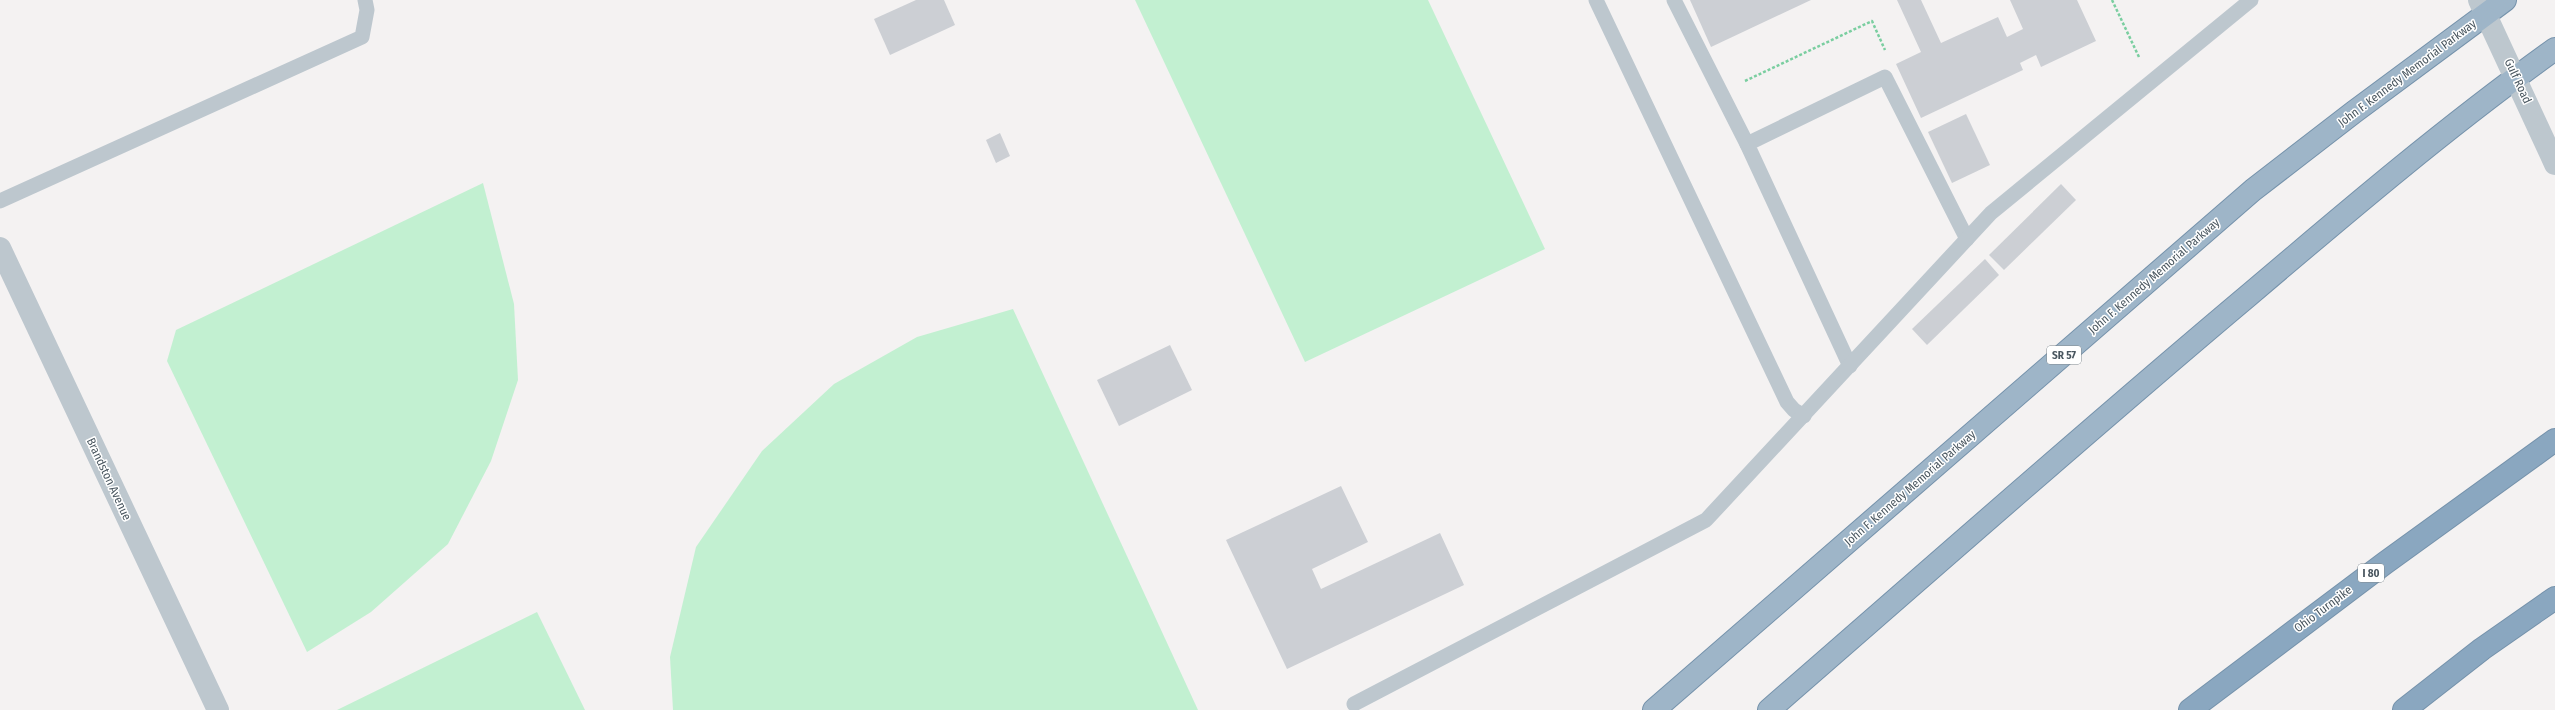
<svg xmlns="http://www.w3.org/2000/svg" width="2555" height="710" font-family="'Fira Sans Condensed',sans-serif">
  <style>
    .green { fill: #c2f0d1 }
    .building { fill: #cccfd4 }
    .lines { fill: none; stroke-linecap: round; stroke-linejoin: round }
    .trunk-casing { stroke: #7592ab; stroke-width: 24 }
    .motorway-casing { stroke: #7592ab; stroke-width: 24 }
    .path { stroke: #7acea0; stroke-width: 2.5; stroke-dasharray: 3 2; stroke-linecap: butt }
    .service { stroke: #bdc7ce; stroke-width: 15 }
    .minor { stroke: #bdc7ce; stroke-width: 22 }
    .tertiary { stroke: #bdc7ce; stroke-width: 22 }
    .trunk { stroke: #9eb5c8; stroke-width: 22 }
    .motorway { stroke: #8aa7c0; stroke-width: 22 }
    .labels { text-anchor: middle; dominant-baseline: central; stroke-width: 3; stroke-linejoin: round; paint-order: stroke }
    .shield { fill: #fff; stroke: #80898f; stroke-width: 1 }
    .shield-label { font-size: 11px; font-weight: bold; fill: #49565f }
    .street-label { font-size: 12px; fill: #49565f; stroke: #fff }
  </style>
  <rect width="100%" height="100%" fill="#f4f2f2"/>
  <g class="green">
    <path d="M 1135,0 L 1428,0 L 1545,249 L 1305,362 Z"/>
    <path d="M 483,183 L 514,304 L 518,380 L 491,461 L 448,544 L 371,612 L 307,652 L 167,361 L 176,330 Z"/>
    <path d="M 1013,309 L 1198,710 L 673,710 L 670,657 L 696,547 L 762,451 L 834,384 L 917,337 Z"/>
    <path d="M 537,612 L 585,710 L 337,710 Z"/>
  </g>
  <g class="building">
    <path d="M 916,0 L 944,0 L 955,25 L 890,55 L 874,19 Z"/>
    <path d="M 1690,0 L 1811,0 L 1711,47 Z"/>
    <path d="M 1897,0 L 1921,0 L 1941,43 L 1998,17 L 2007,37 L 2023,29 L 2010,0 L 2077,0 L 2096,41 L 2041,67 L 2036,55 L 2020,63 L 2023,70 L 1921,118 L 1896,64 L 1921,52 Z"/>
    <path d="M 1966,114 L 1990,165 L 1952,183 L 1928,132 Z"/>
    <path d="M 1000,133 L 1010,156 L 996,163 L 986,140 Z"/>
    <path d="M 2061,184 L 2076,200 L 2004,270 L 1989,255 Z"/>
    <path d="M 1985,259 L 1999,275 L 1927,345 L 1912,329 Z"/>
    <path d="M 1170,345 L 1192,390 L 1119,426 L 1097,380 Z"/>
    <path d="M 1341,486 L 1368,542 L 1312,569 L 1321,589 L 1440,533 L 1464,585 L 1287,669 L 1226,540 Z"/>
  </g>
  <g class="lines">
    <g class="trunk-casing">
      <g id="trunk">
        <path d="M 1654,710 L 2253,190 L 2354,112 L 2505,0"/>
        <path d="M 1769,710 C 1929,571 2087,431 2249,295 C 2349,210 2449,125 2555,49"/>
      </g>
    </g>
    <g class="motorway-casing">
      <g id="motorway">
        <path d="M 2190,710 L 2385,563 L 2555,440"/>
        <path d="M 2404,710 L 2482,649 L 2555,598"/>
      </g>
    </g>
    <g class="path">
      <path d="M 2112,0 L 2139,57"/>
      <path d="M 1745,81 L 1872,21 L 1885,50"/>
    </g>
    <g class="service">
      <path d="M 1596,0 L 1787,402 L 1794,410 L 1804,416"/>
      <path d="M 1674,0 L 1747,144"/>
      <path d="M 0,201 L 362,37 L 367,10 L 365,0"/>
      <path d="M 1850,366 L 1747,144 L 1885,77 L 1967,239"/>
      <path d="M 1354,704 L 1706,520 L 1991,213 L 2251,0"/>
    </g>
    <path class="minor" d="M 0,248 L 218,710"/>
    <path class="tertiary" d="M 2479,0 L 2555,164"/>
    <use href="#trunk" class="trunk"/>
    <use href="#motorway" class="motorway"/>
  </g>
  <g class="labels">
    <g class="shield">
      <rect x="2047" y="346" width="34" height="18" rx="3"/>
      <rect x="2358" y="564" width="26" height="18" rx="3"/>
    </g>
    <g class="shield-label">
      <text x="2064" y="355">SR 57</text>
      <text x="2371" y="573">I 80</text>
    </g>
    <g class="street-label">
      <text transform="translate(2407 73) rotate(-37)">John F. Kennedy Memorial Parkway</text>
      <text transform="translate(2518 81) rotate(65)">Gulf Road</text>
      <text transform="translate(2154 276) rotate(-41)">John F. Kennedy Memorial Parkway</text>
      <text transform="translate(109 479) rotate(65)">Brandston Avenue</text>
      <text transform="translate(1910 488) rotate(-41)">John F. Kennedy Memorial Parkway</text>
      <text transform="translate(2323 609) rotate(-37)">Ohio Turnpike</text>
    </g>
  </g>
</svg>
